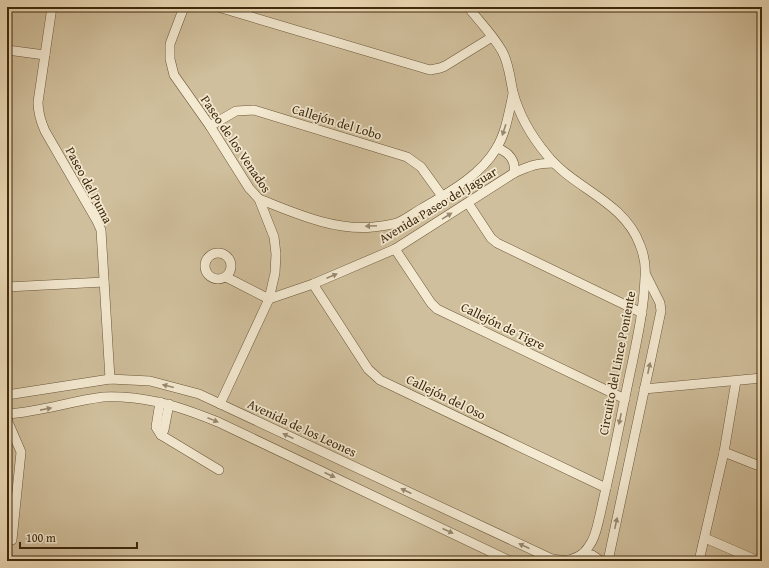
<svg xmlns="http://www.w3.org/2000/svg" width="769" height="568" font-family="'Gentium Book Plus',serif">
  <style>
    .green { fill: #d0bf9c; stroke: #877454 }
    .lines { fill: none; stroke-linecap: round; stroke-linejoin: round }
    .minor-casing { stroke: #6a5638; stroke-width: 10 }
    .minor { stroke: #f4ead2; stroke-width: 9 }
    .oneway { fill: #99896f }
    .labels { text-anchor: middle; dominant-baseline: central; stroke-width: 3.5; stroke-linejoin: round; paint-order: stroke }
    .street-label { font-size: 13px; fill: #3e280c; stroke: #f4ead2 }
  </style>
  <rect width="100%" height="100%" fill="#eedeba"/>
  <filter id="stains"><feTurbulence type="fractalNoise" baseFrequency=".005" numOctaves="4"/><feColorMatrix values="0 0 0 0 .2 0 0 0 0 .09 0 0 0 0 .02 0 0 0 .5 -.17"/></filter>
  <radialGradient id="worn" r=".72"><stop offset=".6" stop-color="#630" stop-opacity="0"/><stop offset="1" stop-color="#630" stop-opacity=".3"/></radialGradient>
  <rect class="green" x="7" y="7" width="755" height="554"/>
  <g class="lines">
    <g class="minor-casing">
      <g id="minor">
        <path d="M 52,7 L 38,102 C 38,113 41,122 45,131 L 97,221 L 101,230 L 110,379"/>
        <path d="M 184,7 L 170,44 L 170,59 L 174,75 L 210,126 L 249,188 L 259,199 L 274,237 L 276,254 L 275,273 L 269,299 L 220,404"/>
        <path d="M 218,7 L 430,70 L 440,68 L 445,66 L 492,37"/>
        <path d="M 7,50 L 45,55"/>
        <path d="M 210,126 L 236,111 L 254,110 L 407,157 L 421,167 L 442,196"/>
        <path d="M 497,148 C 509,152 516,161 514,173"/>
        <path d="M 259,199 C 295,213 334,231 373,227 C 381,226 390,225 397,223 C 405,220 414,213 421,209 C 448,193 480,176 496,149 C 506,133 509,112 513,94"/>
        <path d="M 468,203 L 491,238 L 497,243 L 642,313"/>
        <path d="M 395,249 L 431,303 L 437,309 L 625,399"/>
        <circle cx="218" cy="266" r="13"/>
        <path d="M 226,277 L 269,299"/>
        <path d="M 313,284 L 368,369 L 380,380 L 606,488"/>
        <path d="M 7,287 L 104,282"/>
        <path d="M 269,299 L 313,284 L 395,249 L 514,173 C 529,166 537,163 554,163"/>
        <path d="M 644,389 L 762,378"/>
        <path d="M 7,395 L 110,379 L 150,381 L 199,394 L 552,559 C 567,562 581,559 589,546 C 596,537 597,526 600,515 C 604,497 608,479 612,461 C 619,428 625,396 632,364 C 638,335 644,307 645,277 C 646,266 644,255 640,245 C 624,201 574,189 547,155 C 532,137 519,115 513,92 C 510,79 509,63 502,51 C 493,35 479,21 468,7"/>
        <path d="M 160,402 L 156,427 L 161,435 L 219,470"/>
        <path d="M 161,435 L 164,430 L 169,404"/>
        <path d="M 724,452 L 762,467"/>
        <path d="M 705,538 L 758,561"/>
        <path d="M 12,540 L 21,452 L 8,422 L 7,414 C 40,412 71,401 103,397 C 113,396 124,397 134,398 C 166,402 188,410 218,422 L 510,561"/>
        <path d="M 583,554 L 592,555 L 601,561"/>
        <path d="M 608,561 L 661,311 L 660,303 L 646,275"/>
        <path d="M 699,561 L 724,452 L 736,381"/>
      </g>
    </g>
    <use href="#minor" class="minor"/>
  </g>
  <defs><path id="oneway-solid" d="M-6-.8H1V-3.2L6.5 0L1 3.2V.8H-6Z"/></defs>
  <g class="oneway">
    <use href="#oneway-solid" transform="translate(504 130) rotate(108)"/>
    <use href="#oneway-solid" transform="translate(447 216) rotate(-32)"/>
    <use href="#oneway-solid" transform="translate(371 226) rotate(178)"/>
    <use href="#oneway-solid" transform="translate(332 276) rotate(-23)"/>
    <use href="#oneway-solid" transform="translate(649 368) rotate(-78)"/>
    <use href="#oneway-solid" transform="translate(168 386) rotate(-166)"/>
    <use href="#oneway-solid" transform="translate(46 409) rotate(-11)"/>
    <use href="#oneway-solid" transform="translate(620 419) rotate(102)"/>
    <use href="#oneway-solid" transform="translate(213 420) rotate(22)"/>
    <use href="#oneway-solid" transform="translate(288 436) rotate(-155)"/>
    <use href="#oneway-solid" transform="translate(330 475) rotate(25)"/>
    <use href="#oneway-solid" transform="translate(406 491) rotate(-155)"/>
    <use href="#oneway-solid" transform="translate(616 523) rotate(-78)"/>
    <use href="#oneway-solid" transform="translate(448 531) rotate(25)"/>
    <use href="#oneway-solid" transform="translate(524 546) rotate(-155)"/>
  </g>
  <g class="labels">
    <g class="street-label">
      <text transform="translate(337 122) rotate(17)">Callejón del Lobo</text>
      <text transform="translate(236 144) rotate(56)">Paseo de los Venados</text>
      <text transform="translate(89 185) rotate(62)">Paseo del Puma</text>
      <text transform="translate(438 205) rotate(-31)">Avenida Paseo del Jaguar</text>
      <text transform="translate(503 326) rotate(26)">Callejón de Tigre</text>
      <text transform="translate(617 363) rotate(-79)">Circuito del Lince Poniente</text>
      <text transform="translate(446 397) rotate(26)">Callejón del Oso</text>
      <text transform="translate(302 428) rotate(25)">Avenida de los Leones</text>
    </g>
  </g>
  <rect width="769" height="568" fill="none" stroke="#eedeba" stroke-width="24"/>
  <rect x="8" y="8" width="753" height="552" fill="none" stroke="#3e280c" stroke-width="2"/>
  <rect x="12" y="12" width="745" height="544" fill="none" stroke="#3e280c"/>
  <path d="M20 542v6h117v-6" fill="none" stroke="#3e280c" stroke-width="2"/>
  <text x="26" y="542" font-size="12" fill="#3e280c" stroke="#f4ead2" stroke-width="3" paint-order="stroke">100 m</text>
  <rect width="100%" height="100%" filter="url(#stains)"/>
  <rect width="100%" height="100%" fill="url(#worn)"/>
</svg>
